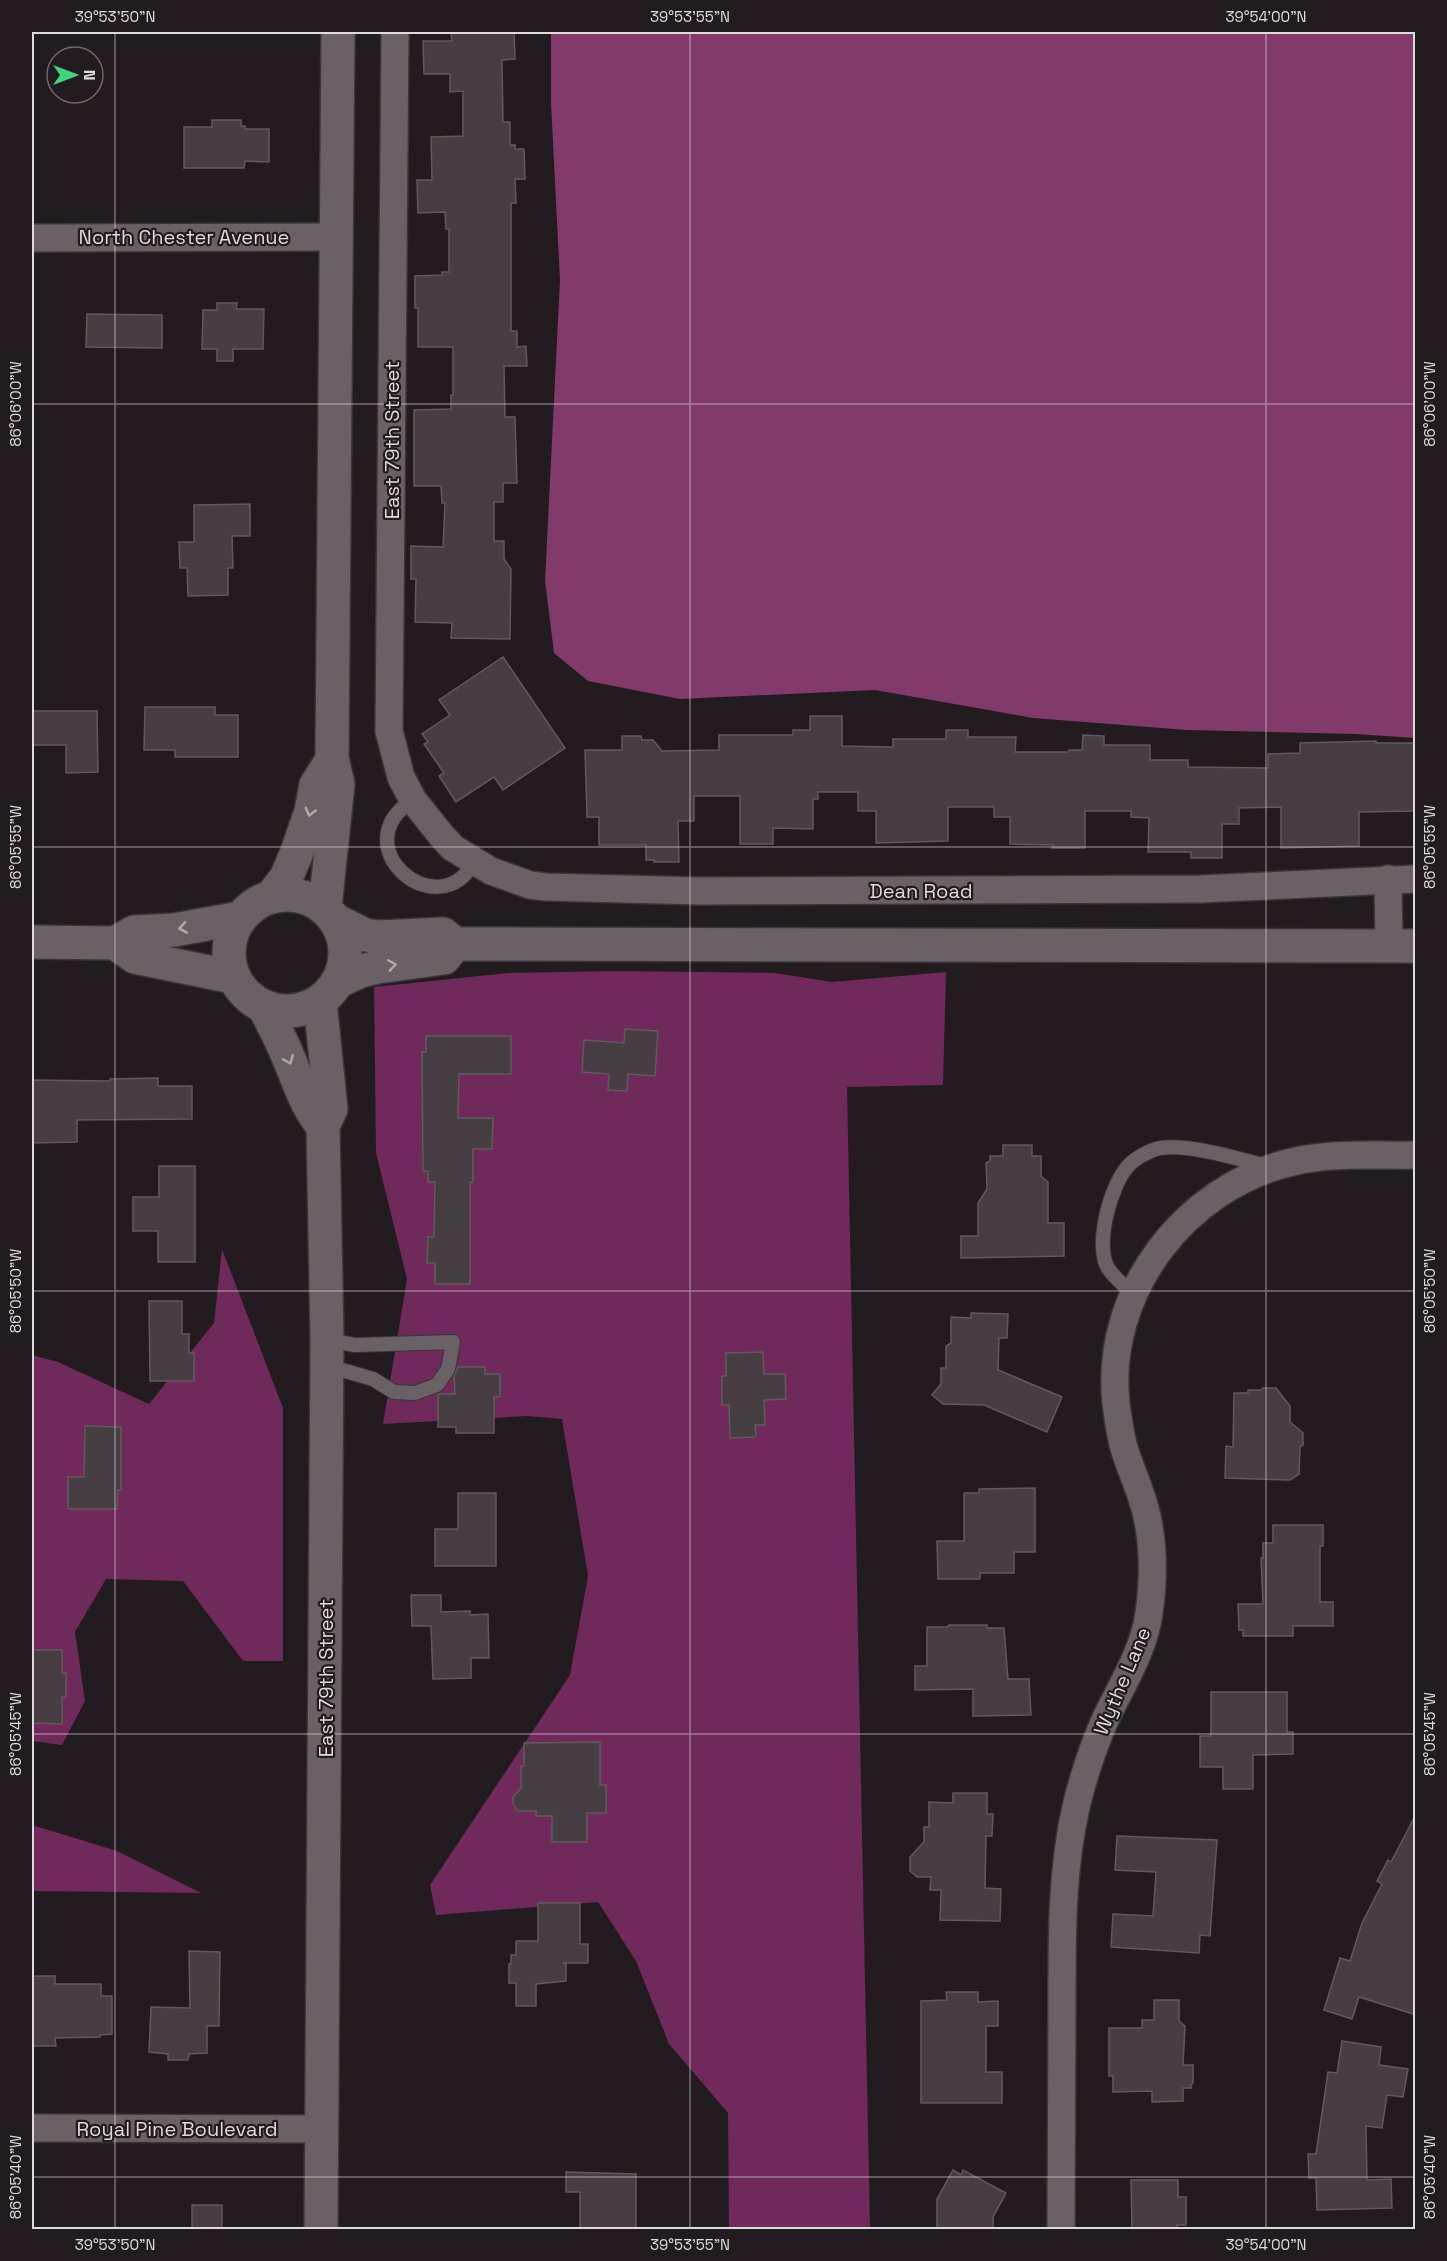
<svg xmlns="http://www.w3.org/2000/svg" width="1447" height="2261" font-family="'Space Grotesk',sans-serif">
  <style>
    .forest { fill: #6f295a }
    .water { fill: #823a6b }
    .building { fill: #463e43; stroke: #61595e; stroke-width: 1.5 }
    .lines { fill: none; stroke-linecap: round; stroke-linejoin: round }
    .service-casing { stroke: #3a3538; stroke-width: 16 }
    .minor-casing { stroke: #3a3538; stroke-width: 30 }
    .tertiary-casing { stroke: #3a3538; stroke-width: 36 }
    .service { stroke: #696166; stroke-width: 14 }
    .minor { stroke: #696166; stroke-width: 27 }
    .tertiary { stroke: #696166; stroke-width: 33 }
    .oneway { stroke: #b0aaad }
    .ticks { fill: none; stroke: #dfdadd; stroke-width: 1.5; stroke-opacity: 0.45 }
    .labels { text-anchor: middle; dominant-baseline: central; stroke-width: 4.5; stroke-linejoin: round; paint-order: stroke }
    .street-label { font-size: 20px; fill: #dfdadd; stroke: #221b1f }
    .neatline { fill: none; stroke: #dfdadd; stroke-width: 2 }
    .ticks-label { font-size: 15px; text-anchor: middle; fill: #dfdadd }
  </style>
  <rect width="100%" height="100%" fill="#221b1f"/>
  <g class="forest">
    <path d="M 615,971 L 775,973 L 832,982 L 946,972 L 943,1085 L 847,1087 L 870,2229 L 729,2229 L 728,2113 L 669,2044 L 636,1961 L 598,1902 L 436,1915 L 430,1885 L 570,1675 L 588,1576 L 562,1419 L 527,1416 L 383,1424 L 407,1279 L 376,1153 L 374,987 L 508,973 Z"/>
    <path d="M 222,1249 L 283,1408 L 283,1661 L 243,1661 L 183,1581 L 106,1579 L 75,1632 L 85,1701 L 62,1745 L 32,1741 L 32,1355 L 58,1362 L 149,1404 L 214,1323 Z"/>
    <path d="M 32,1825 L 117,1851 L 201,1893 L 32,1891 Z"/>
  </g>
  <path class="water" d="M 551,32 L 1415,32 L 1415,738 L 1356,734 L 1187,730 L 1033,718 L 875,690 L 680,699 L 588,681 L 554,653 L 545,581 L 560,280 L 551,103 Z"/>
  <g class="building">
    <path d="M 451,32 L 514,32 L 515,59 L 502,60 L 503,122 L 510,122 L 510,145 L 515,145 L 515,149 L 524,149 L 525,179 L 515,179 L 516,203 L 511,203 L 511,331 L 517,331 L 517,347 L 526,346 L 527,366 L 504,366 L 505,417 L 515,417 L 517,483 L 503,483 L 503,502 L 494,502 L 494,541 L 504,541 L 504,559 L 511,569 L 510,639 L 451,638 L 452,623 L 415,622 L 416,579 L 411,579 L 411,546 L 443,547 L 445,503 L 442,503 L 441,486 L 414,486 L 414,410 L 451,409 L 451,395 L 453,395 L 453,347 L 418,347 L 418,308 L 415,308 L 415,276 L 442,275 L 442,272 L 449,272 L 449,229 L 446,229 L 445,212 L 418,213 L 417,180 L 432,180 L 431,137 L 463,136 L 463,91 L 450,92 L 450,74 L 424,74 L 423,41 L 452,41 Z"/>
    <path d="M 212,120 L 241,120 L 241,126 L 245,126 L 245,129 L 269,129 L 269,162 L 245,161 L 244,168 L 184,168 L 184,127 L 212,127 Z"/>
    <path d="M 217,303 L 237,303 L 236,309 L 264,309 L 263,349 L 233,349 L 233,361 L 217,361 L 217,349 L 202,349 L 203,310 L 217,310 Z"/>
    <path d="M 87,314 L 162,315 L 162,348 L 86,347 Z"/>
    <path d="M 250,504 L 250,536 L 232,536 L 233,568 L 228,568 L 228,595 L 188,596 L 187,568 L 180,568 L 179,542 L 194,542 L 194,505 Z"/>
    <path d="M 503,657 L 565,748 L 503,790 L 494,777 L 456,802 L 439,776 L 444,773 L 424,744 L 428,742 L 422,734 L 450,715 L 439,700 Z"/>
    <path d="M 145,707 L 215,707 L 215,715 L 238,715 L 238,757 L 175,757 L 175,750 L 144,750 Z"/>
    <path d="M 32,711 L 97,711 L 98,772 L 66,773 L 66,745 L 32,745 Z"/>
    <path d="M 810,716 L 842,716 L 842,746 L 893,747 L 893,739 L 946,739 L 946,730 L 968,730 L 968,737 L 1016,737 L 1015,752 L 1069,752 L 1069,750 L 1082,750 L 1083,735 L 1104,736 L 1104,745 L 1150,745 L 1150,760 L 1188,760 L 1188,767 L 1268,768 L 1268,754 L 1300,753 L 1300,743 L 1376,741 L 1376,743 L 1416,743 L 1416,811 L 1359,812 L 1359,846 L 1281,848 L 1281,807 L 1239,808 L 1239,824 L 1222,824 L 1222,858 L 1191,858 L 1191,852 L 1148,852 L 1149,818 L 1131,817 L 1131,811 L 1085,811 L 1085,848 L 1052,848 L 1053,845 L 1010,844 L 1010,817 L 994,817 L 994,807 L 948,807 L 948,841 L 876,843 L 876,811 L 858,811 L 858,792 L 818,792 L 818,799 L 813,799 L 813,829 L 773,828 L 773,844 L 740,844 L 740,796 L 694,796 L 694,821 L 678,821 L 679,862 L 654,862 L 654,860 L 646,860 L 646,845 L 599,845 L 599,817 L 587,817 L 585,750 L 622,750 L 622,736 L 641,736 L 642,740 L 653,740 L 662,751 L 719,750 L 719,735 L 793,735 L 793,730 L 810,730 Z"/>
    <path d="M 625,1029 L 658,1031 L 655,1076 L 628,1074 L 627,1091 L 608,1090 L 609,1074 L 582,1072 L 584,1040 L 624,1043 Z"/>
    <path d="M 426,1036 L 511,1036 L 511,1074 L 459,1074 L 458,1118 L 493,1118 L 492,1149 L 473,1149 L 473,1182 L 470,1182 L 470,1284 L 435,1284 L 435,1263 L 427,1263 L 428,1237 L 434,1237 L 435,1182 L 428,1182 L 428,1171 L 423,1171 L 422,1052 L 426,1052 Z"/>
    <path d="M 158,1078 L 158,1086 L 192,1086 L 192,1119 L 77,1120 L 77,1142 L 32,1143 L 32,1080 L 110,1081 L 110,1079 Z"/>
    <path d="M 1003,1145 L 1032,1145 L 1032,1156 L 1041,1156 L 1041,1176 L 1048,1182 L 1048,1223 L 1064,1223 L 1064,1256 L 961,1258 L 961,1236 L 978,1236 L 978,1203 L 987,1189 L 986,1163 L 990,1161 L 990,1156 L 1003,1156 Z"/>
    <path d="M 159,1166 L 195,1166 L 195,1262 L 158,1262 L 158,1231 L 133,1231 L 133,1197 L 159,1197 Z"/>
    <path d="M 149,1301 L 182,1301 L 182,1334 L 189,1334 L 189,1353 L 194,1353 L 194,1381 L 150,1381 Z"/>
    <path d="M 971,1313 L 1008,1314 L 1007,1338 L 999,1338 L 998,1370 L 1062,1397 L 1047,1432 L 984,1405 L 943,1404 L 932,1395 L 941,1384 L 941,1368 L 946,1368 L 946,1346 L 951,1343 L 951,1317 L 971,1318 Z"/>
    <path d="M 763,1352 L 764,1374 L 785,1374 L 786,1399 L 764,1400 L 765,1425 L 755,1425 L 756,1437 L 730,1438 L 729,1405 L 722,1405 L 722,1376 L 726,1376 L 726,1353 Z"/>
    <path d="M 458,1367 L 485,1367 L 485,1374 L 500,1374 L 500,1397 L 494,1397 L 494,1433 L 456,1433 L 456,1427 L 438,1427 L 438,1394 L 455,1394 L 454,1376 Z"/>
    <path d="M 1263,1388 L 1276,1388 L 1290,1406 L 1290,1422 L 1303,1433 L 1303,1445 L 1300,1447 L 1299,1474 L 1290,1480 L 1225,1478 L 1226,1446 L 1233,1447 L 1234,1393 L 1248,1393 L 1248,1390 L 1261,1390 Z"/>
    <path d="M 85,1426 L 121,1427 L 121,1490 L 118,1490 L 117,1509 L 68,1509 L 68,1477 L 84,1477 Z"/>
    <path d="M 1035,1488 L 1035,1552 L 1014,1552 L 1014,1573 L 980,1573 L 980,1579 L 938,1579 L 937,1541 L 964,1541 L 964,1493 L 979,1493 L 979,1489 Z"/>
    <path d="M 458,1493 L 496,1493 L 496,1566 L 435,1566 L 435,1529 L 458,1529 Z"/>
    <path d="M 1273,1525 L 1323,1525 L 1323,1546 L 1320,1546 L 1320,1602 L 1333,1602 L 1333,1626 L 1293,1626 L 1293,1636 L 1243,1636 L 1243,1630 L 1239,1630 L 1238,1604 L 1263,1604 L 1261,1558 L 1263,1558 L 1263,1543 L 1273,1543 Z"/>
    <path d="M 411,1595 L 441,1595 L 441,1612 L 470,1611 L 470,1615 L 488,1614 L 489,1658 L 471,1658 L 471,1678 L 433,1679 L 431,1626 L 412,1626 Z"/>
    <path d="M 949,1625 L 987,1625 L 987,1628 L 1004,1628 L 1008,1679 L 1029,1679 L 1031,1715 L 973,1716 L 973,1689 L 915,1690 L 915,1666 L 927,1666 L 927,1627 L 947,1627 Z"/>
    <path d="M 32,1650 L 62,1650 L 62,1673 L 66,1673 L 66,1697 L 62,1697 L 62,1724 L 32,1723 Z"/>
    <path d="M 1211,1692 L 1287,1692 L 1287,1732 L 1293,1732 L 1293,1754 L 1253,1755 L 1253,1789 L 1223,1789 L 1223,1767 L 1200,1767 L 1200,1736 L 1211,1736 Z"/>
    <path d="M 600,1742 L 600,1785 L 606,1785 L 606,1813 L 587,1813 L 587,1842 L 552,1842 L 552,1816 L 536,1816 L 536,1811 L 517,1811 L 513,1803 L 513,1797 L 521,1788 L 521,1766 L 524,1766 L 524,1743 Z"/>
    <path d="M 953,1793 L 987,1793 L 987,1814 L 993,1814 L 992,1836 L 986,1836 L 985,1888 L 1001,1889 L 1000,1921 L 940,1920 L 941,1890 L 930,1890 L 931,1877 L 917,1877 L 910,1871 L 910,1857 L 924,1842 L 924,1827 L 929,1827 L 929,1802 L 953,1803 Z"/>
    <path d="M 1416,1814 L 1416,2015 L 1359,1997 L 1352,2019 L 1324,2010 L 1340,1958 L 1350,1961 L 1362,1923 L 1382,1884 L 1377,1881 L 1388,1860 L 1391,1862 Z"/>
    <path d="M 1117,1836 L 1217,1840 L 1210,1936 L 1200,1935 L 1199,1953 L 1111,1947 L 1113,1914 L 1153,1916 L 1156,1872 L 1115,1870 Z"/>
    <path d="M 538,1903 L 580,1903 L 580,1944 L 588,1944 L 588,1963 L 563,1963 L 566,1964 L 566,1981 L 536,1984 L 536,2006 L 516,2006 L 516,1983 L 509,1983 L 509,1964 L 511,1964 L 511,1955 L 516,1955 L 516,1941 L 538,1941 Z"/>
    <path d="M 189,1951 L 220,1952 L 219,2026 L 207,2026 L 207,2053 L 189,2054 L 188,2060 L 168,2060 L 168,2054 L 149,2052 L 151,2007 L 190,2008 Z"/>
    <path d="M 32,1976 L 55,1976 L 55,1984 L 101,1984 L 101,1996 L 112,1996 L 112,2034 L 100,2035 L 100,2037 L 55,2038 L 56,2046 L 33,2046 Z"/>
    <path d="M 946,1992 L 978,1992 L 978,2002 L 998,2001 L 998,2026 L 986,2026 L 986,2072 L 1002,2072 L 1002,2103 L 921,2103 L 921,2001 L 947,2000 Z"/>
    <path d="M 1154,2000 L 1179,2000 L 1179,2021 L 1185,2026 L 1183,2065 L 1193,2065 L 1193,2083 L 1191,2085 L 1191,2088 L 1183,2088 L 1183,2101 L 1152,2102 L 1152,2091 L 1113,2092 L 1113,2076 L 1109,2076 L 1109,2028 L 1142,2028 L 1142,2020 L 1154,2020 Z"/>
    <path d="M 1342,2041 L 1381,2047 L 1379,2065 L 1408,2069 L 1403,2097 L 1387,2095 L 1382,2128 L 1366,2126 L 1367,2180 L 1391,2179 L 1392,2208 L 1317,2210 L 1316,2178 L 1309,2178 L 1308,2154 L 1316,2154 L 1328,2072 L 1337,2073 Z"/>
    <path d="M 953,2170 L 961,2175 L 963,2170 L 1006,2193 L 993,2217 L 993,2229 L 937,2229 L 937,2199 Z"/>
    <path d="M 566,2172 L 636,2174 L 636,2229 L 580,2229 L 580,2192 L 566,2192 Z"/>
    <path d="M 1131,2180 L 1178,2180 L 1178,2197 L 1186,2197 L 1186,2225 L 1177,2225 L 1177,2229 L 1132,2229 Z"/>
    <rect x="192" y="2205" width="30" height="24"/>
  </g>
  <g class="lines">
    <g class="service-casing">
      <g id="service">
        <path d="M 413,800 C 341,846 438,928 474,862"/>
        <path d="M 1134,1295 C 1125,1286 1114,1278 1108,1268 C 1094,1245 1111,1182 1130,1164 C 1135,1159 1146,1153 1153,1150 C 1179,1140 1239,1159 1266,1166"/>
        <path d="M 327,1368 L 342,1370 L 373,1379 L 394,1392 L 415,1393 L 437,1385 L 448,1369 L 453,1342 L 355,1345 L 327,1340"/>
      </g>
    </g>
    <g class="minor-casing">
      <g id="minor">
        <path d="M 395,32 L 389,731 L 401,777 L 413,800 L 441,835 L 453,848 L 491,871 L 530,885 L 546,887 L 700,891 L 1200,889 L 1416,879"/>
        <path d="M 32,238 L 336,237"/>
        <path d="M 1388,879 L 1389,946"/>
        <path d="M 32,2128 L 322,2129"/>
        <path d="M 1061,2230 C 1061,2156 1061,2082 1062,2008 C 1062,1940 1061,1873 1076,1807 C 1083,1778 1093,1747 1105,1720 C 1121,1686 1144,1651 1149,1613 C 1154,1579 1154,1549 1147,1516 C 1142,1493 1131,1471 1124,1448 C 1120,1434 1118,1418 1116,1403 C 1104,1292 1185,1187 1292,1162 C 1332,1152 1375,1156 1416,1155"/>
      </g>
    </g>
    <g class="tertiary-casing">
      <g id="tertiary">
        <circle cx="287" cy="953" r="58"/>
        <path d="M 272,896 L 286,878 L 297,852 L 311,811 L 316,785 L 332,760"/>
        <path d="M 325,907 L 338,784 L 332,758 L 338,32"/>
        <path d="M 335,920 L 365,935 L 379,937 L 443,934 L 455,944 L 1416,946"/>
        <path d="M 32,942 L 115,943 L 134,932 L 174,930 L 240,918"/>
        <path d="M 115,943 L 135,957 L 233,977"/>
        <path d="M 337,982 L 361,971 L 378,967 L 444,958 L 455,944"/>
        <path d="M 320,1001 L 331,1109 L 323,1126 L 327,1340 L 321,2230"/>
        <path d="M 264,1007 C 273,1024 282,1041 289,1059 C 299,1082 306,1107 323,1126"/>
      </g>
    </g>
    <use href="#service" class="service"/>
    <use href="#minor" class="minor"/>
    <use href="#tertiary" class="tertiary"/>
  </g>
  <defs><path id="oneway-chevron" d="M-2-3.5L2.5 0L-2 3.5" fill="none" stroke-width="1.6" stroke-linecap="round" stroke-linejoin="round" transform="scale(1.5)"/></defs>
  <g class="oneway">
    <use href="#oneway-chevron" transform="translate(310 812) rotate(105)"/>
    <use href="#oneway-chevron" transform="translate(183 928) rotate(170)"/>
    <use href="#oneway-chevron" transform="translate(392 965) rotate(-8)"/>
    <use href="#oneway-chevron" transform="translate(289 1060) rotate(68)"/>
  </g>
  <path class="ticks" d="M 115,32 L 115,2230M 690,32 L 690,2230M 1266,32 L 1266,2230M 32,404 L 1416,404M 32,847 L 1416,847M 32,1291 L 1416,1291M 32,1734 L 1416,1734M 32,2177 L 1416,2177"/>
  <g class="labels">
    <g class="street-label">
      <text x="184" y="237">North Chester Avenue</text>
      <text transform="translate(392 440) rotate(-90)">East 79th Street</text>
      <text x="921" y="891">Dean Road</text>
      <text transform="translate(326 1678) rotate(-90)">East 79th Street</text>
      <text transform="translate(1122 1681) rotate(-67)">Wythe Lane</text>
      <text x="177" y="2129">Royal Pine Boulevard</text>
    </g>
  </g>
  <rect width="1447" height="2261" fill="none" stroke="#221b1f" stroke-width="66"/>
  <g transform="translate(75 75) rotate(90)"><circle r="28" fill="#221b1f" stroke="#6e676b" stroke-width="1.5"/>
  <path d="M0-4.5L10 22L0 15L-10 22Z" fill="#3ad77f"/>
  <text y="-9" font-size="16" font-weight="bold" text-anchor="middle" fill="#dfdadd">N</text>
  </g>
  <rect x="33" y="33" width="1381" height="2195" class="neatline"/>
  <g class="ticks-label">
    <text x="115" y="22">39°53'50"N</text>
    <text x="690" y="22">39°53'55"N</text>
    <text x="1266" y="22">39°54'00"N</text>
    <text transform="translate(16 404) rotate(-90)" y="5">86°06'00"W</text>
    <text transform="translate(1430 404) rotate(-90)" y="5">86°06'00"W</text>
    <text transform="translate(16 847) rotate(-90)" y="5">86°05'55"W</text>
    <text transform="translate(1430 847) rotate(-90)" y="5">86°05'55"W</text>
    <text transform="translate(1430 1291) rotate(-90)" y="5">86°05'50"W</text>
    <text transform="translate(16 1291) rotate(-90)" y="5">86°05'50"W</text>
    <text transform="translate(16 1734) rotate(-90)" y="5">86°05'45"W</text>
    <text transform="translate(1430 1734) rotate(-90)" y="5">86°05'45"W</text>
    <text transform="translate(1430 2177) rotate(-90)" y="5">86°05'40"W</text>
    <text transform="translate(16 2177) rotate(-90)" y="5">86°05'40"W</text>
    <text x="115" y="2250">39°53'50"N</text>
    <text x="690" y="2250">39°53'55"N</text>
    <text x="1266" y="2250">39°54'00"N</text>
  </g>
</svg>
